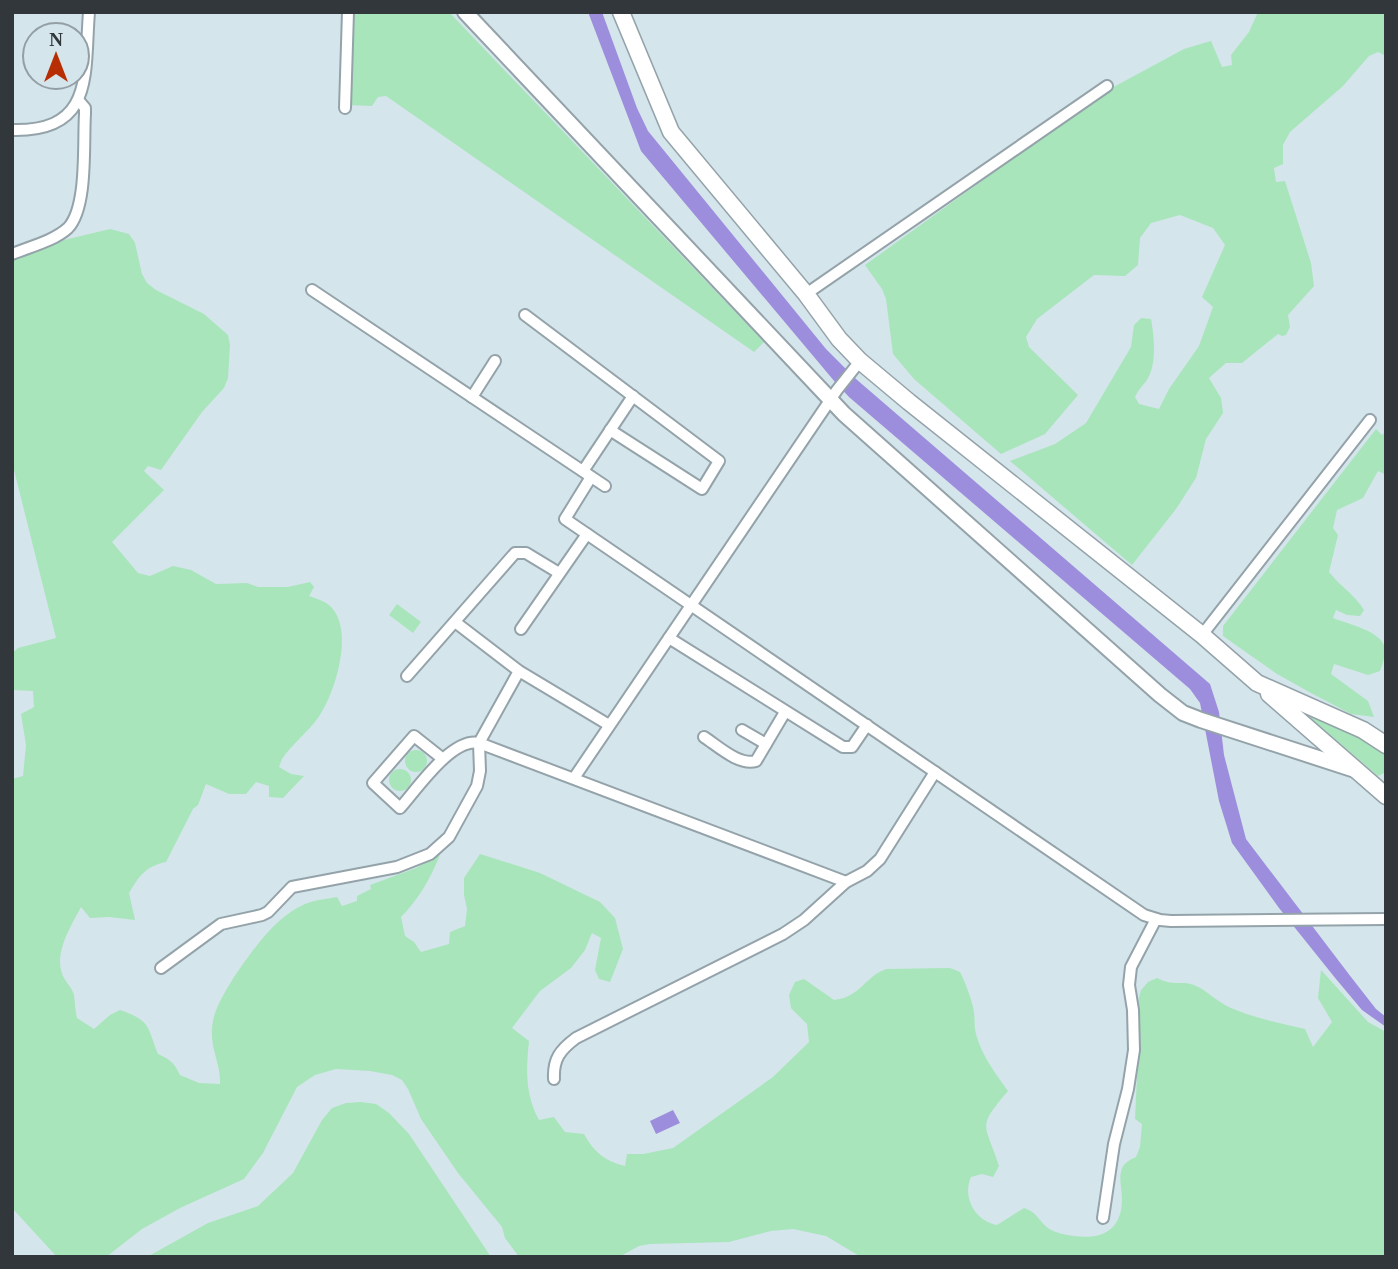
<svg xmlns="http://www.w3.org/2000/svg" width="1398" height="1269" font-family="Georgia,serif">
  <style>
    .green { fill: #a8e5bb }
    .water { fill: #9d8edd }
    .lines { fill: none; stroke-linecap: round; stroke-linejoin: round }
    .minor-casing { stroke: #94a3a9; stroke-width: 14 }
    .tertiary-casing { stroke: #94a3a9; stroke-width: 18 }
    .secondary-casing { stroke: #94a3a9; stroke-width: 19 }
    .minor { stroke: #fff; stroke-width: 10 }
    .tertiary { stroke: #fff; stroke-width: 14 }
    .secondary { stroke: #fff; stroke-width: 16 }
  </style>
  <rect width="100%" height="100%" fill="#d5e5ec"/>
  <g class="green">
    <path d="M 353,12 L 449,12 L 764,342 L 754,352 L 386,96 L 378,97 L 372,106 L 350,105 Z"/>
    <path d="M 1258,12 L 1386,12 L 1386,56 L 1378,52 L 1369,56 L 1343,86 L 1290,132 L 1283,145 L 1283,164 L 1274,168 L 1276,182 L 1285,181 L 1311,263 L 1314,286 L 1288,315 L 1290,327 L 1286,335 L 1282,336 L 1278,334 L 1242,363 L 1226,363 L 1209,378 L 1221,398 L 1223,413 L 1206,439 L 1196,478 L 1176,509 L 1132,565 L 1010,461 L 1055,444 L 1086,423 L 1131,347 L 1134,325 L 1141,318 L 1151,319 C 1154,336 1157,362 1148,378 C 1144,385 1139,388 1135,397 L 1139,404 L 1159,409 L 1169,389 L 1199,346 L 1213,307 L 1202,297 L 1225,245 L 1213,228 L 1180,215 L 1151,223 L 1140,238 L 1138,265 L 1125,276 L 1094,275 L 1037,319 L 1026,337 L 1029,347 L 1078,395 L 1045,434 L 1001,454 L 914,379 L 893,354 L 886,299 L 882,289 L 865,265 L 1108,90 L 1184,49 L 1211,41 L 1222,67 L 1232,65 L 1231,55 L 1249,32 Z"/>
    <path d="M 110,229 L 129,234 L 135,243 L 142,274 L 147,283 L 156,290 L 204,314 L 228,335 L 230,345 L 228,378 L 224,388 L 202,412 L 161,470 L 148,466 L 144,471 L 164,490 L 112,542 L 138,573 L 150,576 L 173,566 L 191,570 L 216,584 L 247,583 L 258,587 L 288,587 L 310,582 L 314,587 L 309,596 C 315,598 324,601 329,605 C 356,628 335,694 318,718 C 307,733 292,744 282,759 L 279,767 L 291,774 L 304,776 L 283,798 L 269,797 L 269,786 L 256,782 L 246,794 L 229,794 L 206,784 L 198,805 L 193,809 L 166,862 C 146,866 139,876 129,893 L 135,920 L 109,917 L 90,918 L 81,907 C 71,926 53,954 63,976 C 66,983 72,987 74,995 C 75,1003 75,1010 77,1018 L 94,1029 L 110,1015 L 120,1010 C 151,1021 147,1026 158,1054 C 170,1059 175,1064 180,1075 L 199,1083 L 220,1084 C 221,1062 208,1047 213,1021 C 217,997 253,948 270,930 C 279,920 293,909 305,904 C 315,900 326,899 337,897 L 342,906 L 357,901 L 357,896 L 371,889 L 370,885 L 416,868 L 440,855 C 430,879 419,899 401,917 L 405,936 L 414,942 L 421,952 L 449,944 L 450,932 L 465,926 L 467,909 L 464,895 L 464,878 L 480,854 L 540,873 L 600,902 L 615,918 L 623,949 L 610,982 L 599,979 L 595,970 L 601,938 L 592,933 L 585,950 L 571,968 L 540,991 L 512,1028 L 529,1041 C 526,1070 525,1094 539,1120 L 554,1117 L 565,1132 L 584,1134 C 594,1152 605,1161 625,1166 L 627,1154 L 643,1154 L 673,1148 L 773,1077 L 809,1042 L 807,1024 L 791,1008 L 789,995 L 795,982 L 804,979 L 834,1000 C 861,997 864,977 886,969 L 950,968 L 960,972 C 964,979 974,1005 974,1013 C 975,1020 974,1027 976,1034 C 982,1056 995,1073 1008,1091 C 976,1129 985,1122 999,1166 L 993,1177 L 982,1174 L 971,1177 C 962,1197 975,1221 997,1225 L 1024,1208 C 1038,1213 1038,1220 1048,1228 C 1055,1233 1066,1235 1074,1236 C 1102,1240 1122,1230 1122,1199 C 1122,1191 1119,1180 1121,1172 C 1122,1164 1129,1160 1136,1157 L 1140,1147 L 1142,1124 L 1135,1119 L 1139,1034 L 1138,1001 L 1141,990 L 1148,982 L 1157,978 C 1175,987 1180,980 1194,985 C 1207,990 1217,1002 1231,1008 C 1254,1018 1280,1023 1305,1029 L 1313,1047 L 1332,1022 L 1318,998 L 1321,970 L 1368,1022 L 1386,1032 L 1386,1257 L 861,1257 L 826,1236 L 793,1229 L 771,1231 L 729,1242 L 650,1244 L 639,1246 L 619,1257 L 519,1257 L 505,1238 L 502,1227 L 458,1173 L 421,1119 L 408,1089 L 402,1080 L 392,1075 L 370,1071 L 336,1069 L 315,1075 L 297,1087 L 263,1153 L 244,1179 L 180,1208 L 142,1229 L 106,1257 L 57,1257 L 12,1208 L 12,779 L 23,776 L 26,745 L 21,714 L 34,707 L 33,691 L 12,690 L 12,653 L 18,648 L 56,638 L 12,462 L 12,257 L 43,245 Z"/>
    <path d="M 1376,429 L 1382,435 L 1386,431 L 1386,475 L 1378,471 L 1363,498 L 1337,510 L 1333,528 L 1338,535 L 1329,572 C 1340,586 1356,596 1364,610 L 1360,616 L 1347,615 L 1336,610 L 1333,618 C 1347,624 1383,631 1385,649 C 1386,655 1382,665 1380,671 L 1368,675 L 1334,664 L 1331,674 L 1368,701 L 1374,717 L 1351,714 L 1311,693 L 1277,674 L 1223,636 L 1223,626 Z"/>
    <path d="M 397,604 L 421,622 L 413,633 L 389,615 Z"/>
    <path d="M 1308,712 L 1361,736 L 1386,752 L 1386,772 L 1378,776 L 1306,714 Z"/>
    <circle cx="416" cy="761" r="11"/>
    <circle cx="400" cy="780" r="11"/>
    <path d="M 361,1102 L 376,1104 L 389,1113 L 409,1134 L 491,1257 L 147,1257 L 208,1223 L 258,1206 L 293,1173 L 322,1120 L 332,1108 L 346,1103 Z"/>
  </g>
  <g class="water">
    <path d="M 588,12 L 602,12 L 637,108 L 648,131 L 826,349 L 856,379 L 1210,684 L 1219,712 L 1224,755 L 1246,839 L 1351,977 L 1376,1009 L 1386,1017 L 1386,1027 L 1362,1010 L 1336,979 L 1279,908 L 1232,843 L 1219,801 L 1200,703 L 1190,689 L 849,397 L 835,382 L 641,151 Z"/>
    <path d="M 673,1110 L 680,1123 L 656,1134 L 650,1121 Z"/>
  </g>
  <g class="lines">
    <g class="minor-casing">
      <g id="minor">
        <path d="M 345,108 L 348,12"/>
        <path d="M 12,130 C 95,132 84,74 89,12"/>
        <path d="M 12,254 C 29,247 54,241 68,228 C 88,207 83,143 85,114 L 85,108 L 79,101"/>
        <path d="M 312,290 L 605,486"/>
        <path d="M 806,294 L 1107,86"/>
        <path d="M 525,315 L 719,461 L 702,489 L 610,430"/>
        <path d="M 472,397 L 495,361"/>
        <path d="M 583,471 L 633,396"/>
        <path d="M 591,477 L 565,519 L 1144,915 L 1160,920 L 1171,921 L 1386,919"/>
        <path d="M 455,622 L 519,671 L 609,725"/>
        <path d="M 521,629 L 587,534"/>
        <path d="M 1202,635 L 1370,420"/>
        <path d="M 669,638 L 843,747 L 852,747 L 867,725"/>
        <path d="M 407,676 L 515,553 L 526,553 L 559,573"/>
        <path d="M 742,730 L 766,744"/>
        <path d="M 704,737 C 718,746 739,766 756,761 L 785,712"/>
        <path d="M 443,759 L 414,736 L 373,783 L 400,808 C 417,789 452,737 479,743 L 846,882"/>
        <path d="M 574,778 L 837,390 L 860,361"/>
        <path d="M 161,968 L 221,924 L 262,915 L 268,912 L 292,887 L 397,867 L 430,854 L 449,837 L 477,786 L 480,771 L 479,743 L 519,671"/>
        <path d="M 554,1079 C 553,1059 560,1050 576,1038 L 783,934 L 804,920 L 846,882 L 867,871 L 880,859 L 935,772"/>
        <path d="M 1103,1218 L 1114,1144 L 1128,1089 L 1134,1050 L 1133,1010 L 1129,985 L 1131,967 L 1156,919"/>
      </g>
    </g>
    <g class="tertiary-casing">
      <path id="tertiary" d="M 465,12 L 844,414 L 1160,695 L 1183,713 L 1201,720 L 1355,770"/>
    </g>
    <g class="secondary-casing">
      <g id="secondary">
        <path d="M 621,12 L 671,132 L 806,294 L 839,339 L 860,361 L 909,402 L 1202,635 L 1257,683 L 1363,730 L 1386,745"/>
        <path d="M 1269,694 L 1386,796"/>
      </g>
    </g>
    <use href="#minor" class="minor"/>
    <use href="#tertiary" class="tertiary"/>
    <use href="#secondary" class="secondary"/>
  </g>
  <rect width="1398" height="1269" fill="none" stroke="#31373a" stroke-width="28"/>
  <g transform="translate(56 56)"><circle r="33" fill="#d5e5ec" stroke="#939fa5" stroke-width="2"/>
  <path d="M0-5L12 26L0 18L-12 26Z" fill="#b82e04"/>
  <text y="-10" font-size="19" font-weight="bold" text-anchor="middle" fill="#31373a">N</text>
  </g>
</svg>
